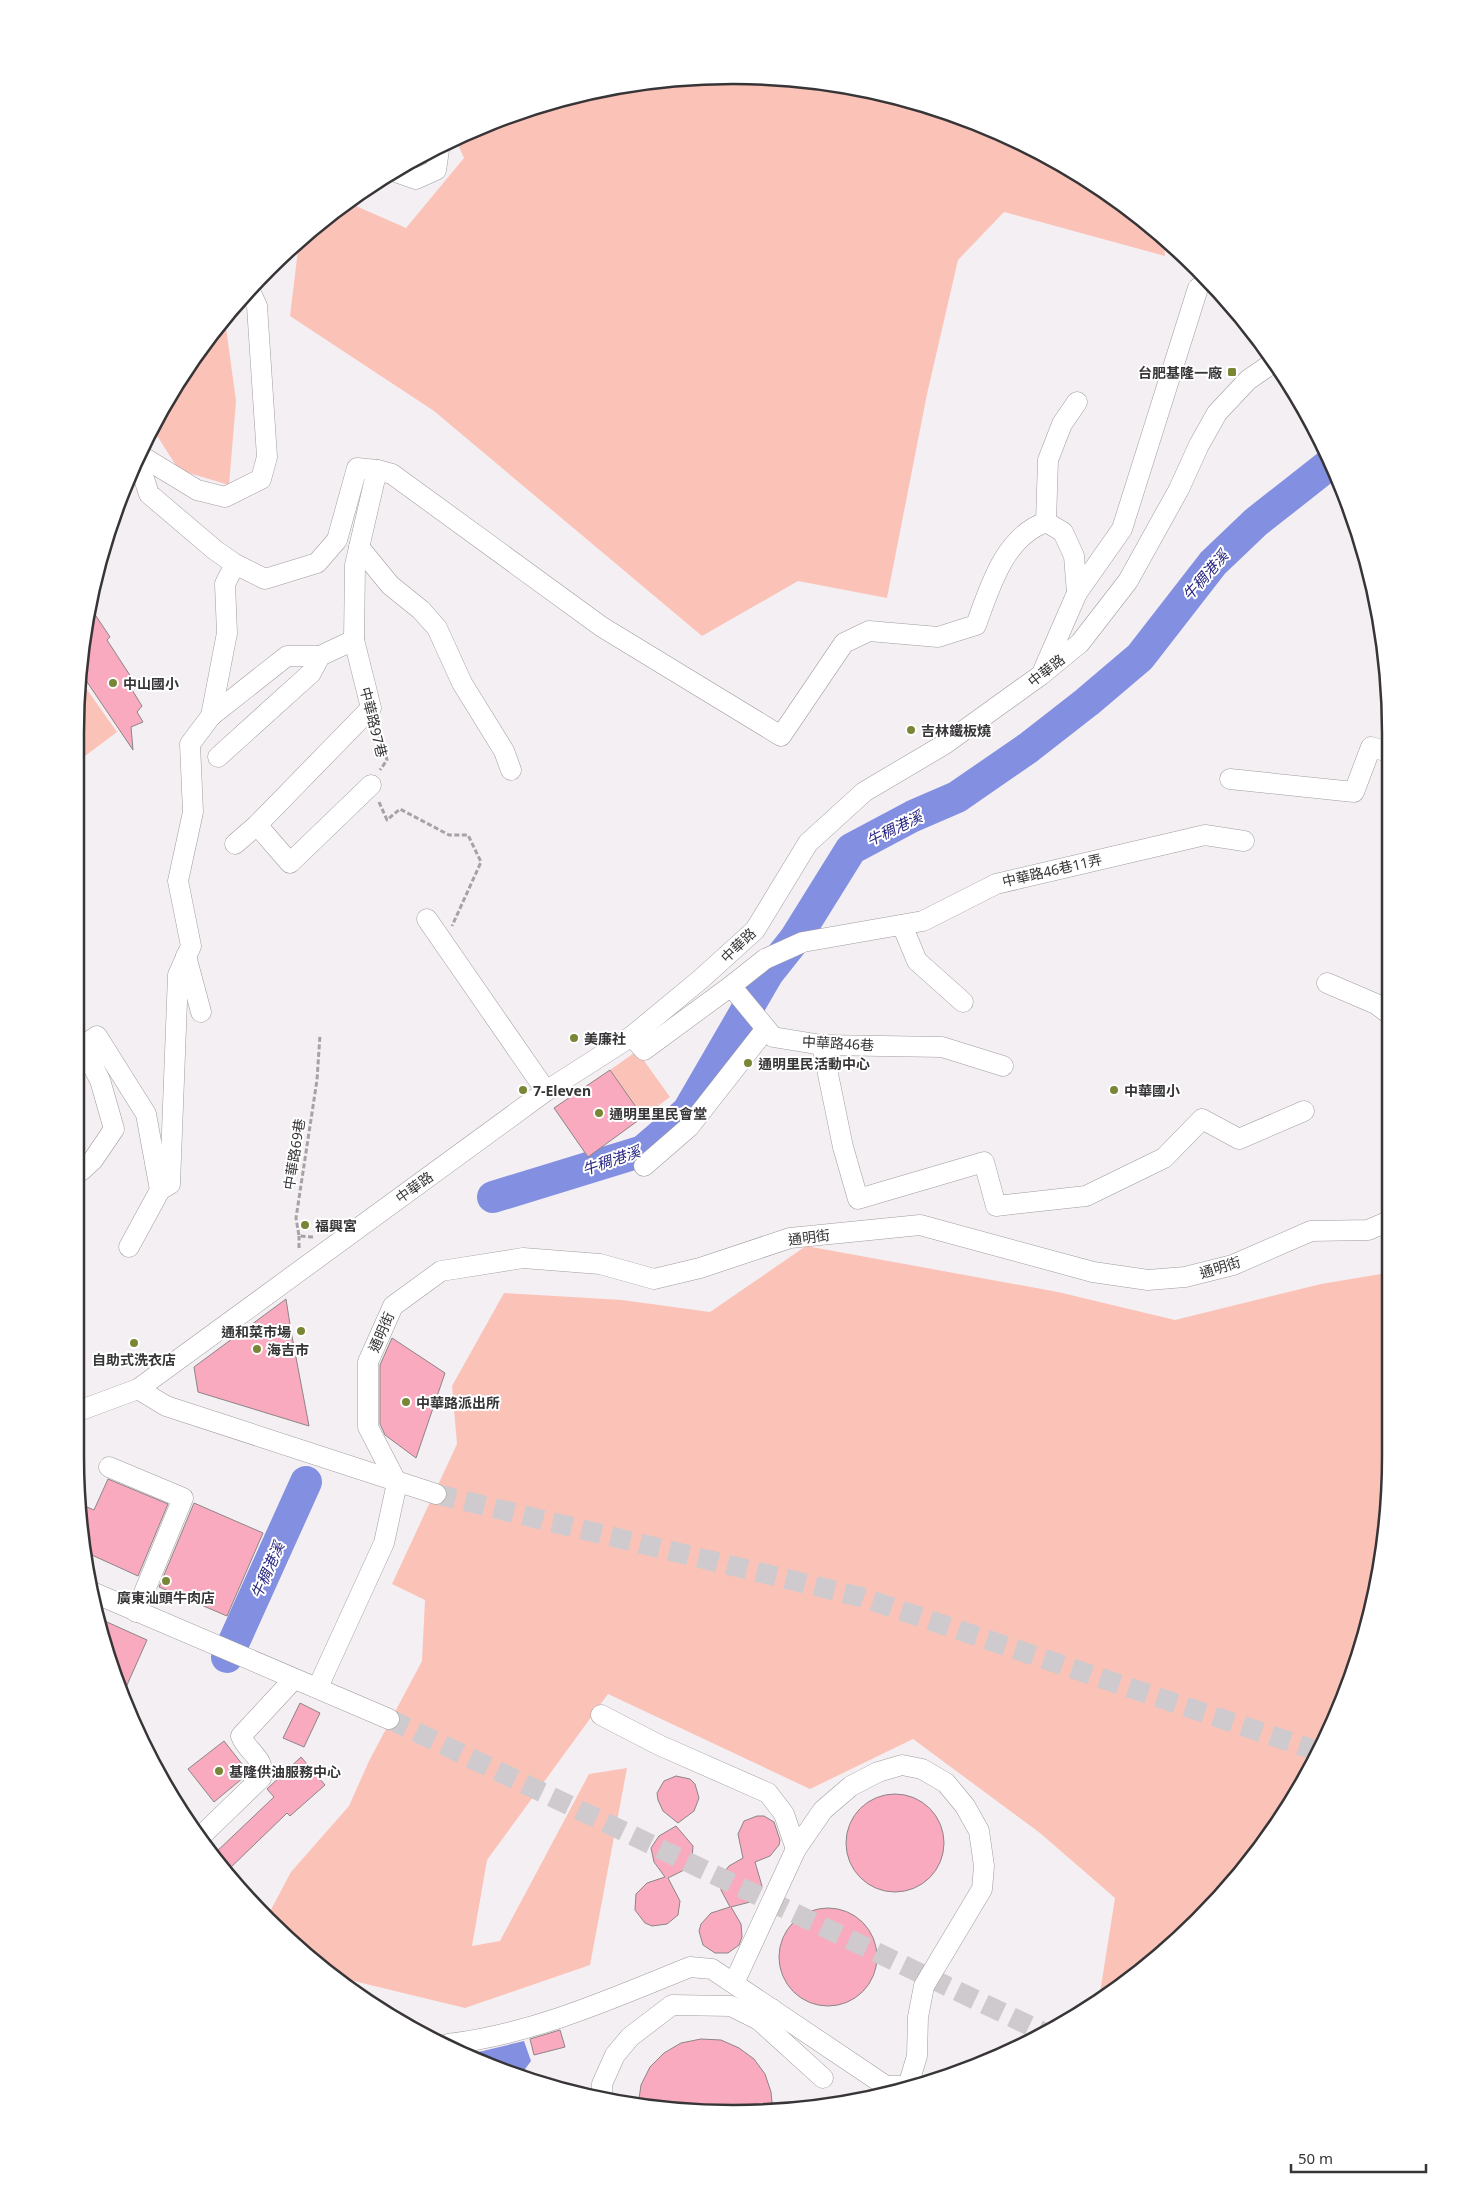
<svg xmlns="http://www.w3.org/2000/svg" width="1466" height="2189" font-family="'Noto Sans','Noto Sans TC',sans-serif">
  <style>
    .green { fill: #fbc3b8 }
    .water { fill: #8390e1 }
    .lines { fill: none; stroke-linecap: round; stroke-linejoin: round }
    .river { stroke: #8390e1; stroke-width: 32 }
    .building { fill: #faaabf; stroke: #8b8586 }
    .minor-tunnel { stroke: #cecacd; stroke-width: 20; stroke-dasharray: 20 10; stroke-linecap: butt }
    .minor-casing { stroke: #a09c9f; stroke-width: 21 }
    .path { stroke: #a6a2a5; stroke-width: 3; stroke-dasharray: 5 2.5; stroke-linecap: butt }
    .minor { stroke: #fff; stroke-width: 20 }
    .poi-dot { fill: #788635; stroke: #fff; stroke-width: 2 }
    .labels { text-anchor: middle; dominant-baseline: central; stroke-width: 4; stroke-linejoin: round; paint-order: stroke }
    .poi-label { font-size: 14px; font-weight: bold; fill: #373537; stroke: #fff; text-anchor: start }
    .street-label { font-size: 14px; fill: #373537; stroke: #fff }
    .water-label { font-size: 15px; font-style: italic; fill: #282683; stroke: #fff }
    .rim { fill: none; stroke: #373537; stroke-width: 2.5 }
  </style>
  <rect width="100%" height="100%" fill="#f4eff3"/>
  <g class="green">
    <path d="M 690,76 L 819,81 L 945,110 L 1062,163 L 1163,235 L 1165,256 L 1004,212 L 958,260 L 927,394 L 887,598 L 798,581 L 702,636 L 434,411 L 290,316 L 299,242 L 333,211 L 347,202 L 406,228 L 464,158 L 455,138 L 563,97 Z"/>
    <path d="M 225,320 L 236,401 L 229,485 L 179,470 L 152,428 Z"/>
    <path d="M 81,681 L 117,732 L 81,759 Z"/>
    <path d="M 637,1051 L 670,1097 L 643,1117 L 610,1070 Z"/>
    <path d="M 806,1246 L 1058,1292 L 1175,1320 L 1321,1284 L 1387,1273 L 1385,1542 L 1356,1667 L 1323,1747 L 1228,1890 L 1167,1951 L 1099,1999 L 1115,1898 L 1040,1833 L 913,1739 L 810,1789 L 608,1694 L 487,1860 L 472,1946 L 500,1941 L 589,1774 L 627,1768 L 590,1965 L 465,2008 L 329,1975 L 266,1919 L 291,1872 L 349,1806 L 369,1761 L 422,1661 L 425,1600 L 392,1584 L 457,1444 L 452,1386 L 504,1293 L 622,1300 L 710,1312 Z"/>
  </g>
  <path class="water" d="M 524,2041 L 531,2061 L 520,2076 L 481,2064 L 466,2055 Z"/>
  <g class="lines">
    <g class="river">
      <path d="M 493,1197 L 643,1151 L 664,1133 L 688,1111 L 768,973 L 795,939 L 851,849 L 913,816 L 957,797 L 1028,748 L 1087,702 L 1140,657 L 1213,563 L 1256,522 L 1331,463"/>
      <path d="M 227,1657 L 306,1482"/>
    </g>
  </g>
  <g class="building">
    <path d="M 90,607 L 110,637 L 107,640 L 133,680 L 129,685 L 142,706 L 137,712 L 143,722 L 131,727 L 133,750 L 81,673 L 81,647 Z"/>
    <path d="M 610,1070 L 643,1117 L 588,1157 L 554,1108 Z"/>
    <path d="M 286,1299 L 291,1331 L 309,1426 L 198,1392 L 194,1367 Z"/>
    <path d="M 392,1338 L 445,1373 L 416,1458 L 385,1435 L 380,1424 L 380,1365 Z"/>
    <path d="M 108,1479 L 168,1504 L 138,1576 L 83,1551 L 81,1522 L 87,1507 L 94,1510 Z"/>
    <path d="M 194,1503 L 263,1533 L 227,1616 L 159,1587 Z"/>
    <path d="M 98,1618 L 147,1640 L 123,1694 L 110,1667 Z"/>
    <path d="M 300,1703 L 320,1713 L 304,1747 L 283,1738 Z"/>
    <path d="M 224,1741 L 249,1773 L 214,1802 L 188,1769 Z"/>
    <path d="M 301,1757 L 325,1785 L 290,1816 L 287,1813 L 227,1871 L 213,1855 L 274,1797 L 267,1789 Z"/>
    <path d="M 676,1776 L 690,1779 L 695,1784 L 699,1798 L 694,1811 L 678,1823 L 663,1811 L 658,1800 L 657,1793 L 664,1781 Z"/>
    <circle cx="895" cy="1843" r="49"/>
    <path d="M 757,1816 L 764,1816 L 774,1822 L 780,1840 L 779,1845 L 770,1856 L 755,1862 L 762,1886 L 755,1898 L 750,1902 L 731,1907 L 741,1924 L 742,1937 L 739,1945 L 728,1953 L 715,1953 L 703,1945 L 699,1931 L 701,1924 L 711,1913 L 730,1907 L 721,1890 L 720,1877 L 729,1866 L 743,1858 L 738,1834 L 744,1821 Z"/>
    <path d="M 676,1826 L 693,1846 L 692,1859 L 684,1870 L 668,1878 L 680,1901 L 678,1915 L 667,1924 L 652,1926 L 645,1923 L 635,1910 L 636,1894 L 647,1883 L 665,1877 L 654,1862 L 651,1848 L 659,1836 Z"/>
    <circle cx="828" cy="1957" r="49"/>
    <path d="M 560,2030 L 565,2047 L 534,2055 L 530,2039 Z"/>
    <path d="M 701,2039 L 721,2040 L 739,2048 L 754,2059 L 765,2074 L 771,2092 L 773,2113 L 690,2113 L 638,2106 L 641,2085 L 650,2067 L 664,2053 L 681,2043 Z"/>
  </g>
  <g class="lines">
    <g class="minor-tunnel">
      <path d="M 436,1494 L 861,1597 L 1320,1752"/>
      <path d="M 389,1719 L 1045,2033"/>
    </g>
    <g class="minor-casing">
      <g id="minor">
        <path d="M 396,172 L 416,179 L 436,170 L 439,150 L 436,146"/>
        <path d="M 138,454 L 197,490 L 225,497 L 261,479 L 267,457 L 257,306 L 249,289"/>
        <path d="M 137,457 L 149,494 L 215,550 L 235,564 L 265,579 L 317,563 L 337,540 L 357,468 L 377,470 L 392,474 L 602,627 L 781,736 L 844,643 L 869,631 L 938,637 L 976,625 C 990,587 1004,537 1046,522 L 1063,532 L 1074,556 L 1077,593 L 1043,671"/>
        <path d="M 1046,522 L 1048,460 L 1062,424 L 1077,402"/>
        <path d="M 359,547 L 390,585 L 421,610 L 437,628 L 462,683 L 504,751 L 511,770"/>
        <path d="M 1077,593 L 1122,529 L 1198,288"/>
        <path d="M 211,716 L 287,656 L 320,656"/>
        <path d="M 218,757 L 311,673 L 320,656 L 354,640"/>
        <path d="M 1230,779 L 1354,792 L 1371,747 L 1389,752"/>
        <path d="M 257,825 L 290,863 L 371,785"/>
        <path d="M 235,844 L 257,825 L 371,708 L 354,640 L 355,565 L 377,470"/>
        <path d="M 427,919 L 546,1091"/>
        <path d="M 902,925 L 917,961 L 963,1002"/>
        <path d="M 186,956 L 201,1012"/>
        <path d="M 1327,983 L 1376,1004 L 1388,1013"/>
        <path d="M 731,986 L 765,959 L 803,942 L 923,921 L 996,884 L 1205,835 L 1244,841"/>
        <path d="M 632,1036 L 644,1050 L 731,986 L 773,1037 L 822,1045 L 942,1047 L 1003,1066"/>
        <path d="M 822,1045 L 843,1147 L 858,1199 L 984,1162 L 996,1206 L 1086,1196 L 1164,1158 L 1202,1119 L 1239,1139 L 1304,1111"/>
        <path d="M 644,1166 L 689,1127 L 765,1030"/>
        <path d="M 81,1171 L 93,1160 L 114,1129 L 100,1080 L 82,1046 L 97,1036 L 146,1114 L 160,1190 L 129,1247"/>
        <path d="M 160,1190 L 170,1184 L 178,975 L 191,946 L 178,881 L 193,812 L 190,744 L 211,716 L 227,633 L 225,584 L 235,564"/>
        <path d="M 138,1389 L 166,1406 L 436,1494"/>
        <path d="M 81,1410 L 138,1389 L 546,1091 L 632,1036 L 701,979 L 755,930 L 808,843 L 864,792 L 945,744 L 1041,675 L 1080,643 L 1128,581 L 1179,489 L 1199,445 L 1217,413 L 1248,380 L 1274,362"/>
        <path d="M 109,1467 L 183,1498 L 136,1612"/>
        <path d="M 397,1483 L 368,1427 L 368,1362 L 393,1306 L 441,1271 L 523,1258 L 600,1264 L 654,1279 L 700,1268 L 790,1238 L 920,1225 L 1093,1272 L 1148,1280 L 1185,1277 L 1233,1265 L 1311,1231 L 1368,1230 L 1387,1222"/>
        <path d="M 92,1592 L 389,1719"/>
        <path d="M 318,1687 L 384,1543 L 397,1483"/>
        <path d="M 601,1715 L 659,1745 L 768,1793 L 784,1814 L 796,1849"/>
        <path d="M 199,1838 L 261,1778 C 267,1759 247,1752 241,1736 L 294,1679"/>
        <path d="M 759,2020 L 823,2078"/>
        <path d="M 448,2044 C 533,2034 611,1999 690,1967 L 712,1969 L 886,2086 L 908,2086 L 917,2056 L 918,2017 L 924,1986 L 982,1889 L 984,1866 L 979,1831 L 965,1806 L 946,1783 L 922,1769 L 902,1765 L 878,1772 L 851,1786 L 823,1810 L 796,1849 L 734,1983"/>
        <path d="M 602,2101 L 602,2084 L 615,2055 L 630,2037 L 672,2005 L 731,2006 L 759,2020 L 772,2009"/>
      </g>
    </g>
    <g class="path">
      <path d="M 377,727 L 387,760 L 380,770"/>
      <path d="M 379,802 L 387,820 L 400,809 L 449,835 L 468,835 L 481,862 L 452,926"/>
      <path d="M 313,1237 L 299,1236 L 296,1218 L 317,1080 L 320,1035"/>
      <path d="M 299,1248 L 299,1236"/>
    </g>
    <use href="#minor" class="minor"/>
  </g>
  <g class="poi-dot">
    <rect x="1227" y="367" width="10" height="10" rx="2.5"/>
    <circle cx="113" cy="683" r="5"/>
    <circle cx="911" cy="730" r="5"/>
    <circle cx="574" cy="1038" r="5"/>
    <circle cx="748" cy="1063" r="5"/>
    <circle cx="523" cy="1090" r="5"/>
    <circle cx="1114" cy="1090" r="5"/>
    <circle cx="599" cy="1113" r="5"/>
    <circle cx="305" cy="1225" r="5"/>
    <circle cx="301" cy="1331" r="5"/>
    <circle cx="134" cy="1343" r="5"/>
    <circle cx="257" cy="1349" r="5"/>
    <circle cx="406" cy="1402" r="5"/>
    <circle cx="166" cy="1581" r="5"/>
    <circle cx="219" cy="1771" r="5"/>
  </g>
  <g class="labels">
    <g class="poi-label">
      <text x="1222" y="372" text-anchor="end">台肥基隆一廠</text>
      <text x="123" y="683">中山國小</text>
      <text x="921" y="730">吉林鐵板燒</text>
      <text x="584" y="1038">美廉社</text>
      <text x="758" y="1063">通明里民活動中心</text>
      <text x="533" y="1090">7-Eleven</text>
      <text x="1124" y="1090">中華國小</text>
      <text x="609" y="1113">通明里里民會堂</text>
      <text x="315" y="1225">福興宮</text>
      <text x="291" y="1331" text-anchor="end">通和菜市場</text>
      <text x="267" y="1349">海吉市</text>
      <text x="134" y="1359" text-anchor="middle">自助式洗衣店</text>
      <text x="416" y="1402">中華路派出所</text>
      <text x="166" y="1597" text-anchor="middle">廣東汕頭牛肉店</text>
      <text x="229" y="1771">基隆供油服務中心</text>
    </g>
    <g class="street-label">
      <text transform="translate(1046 670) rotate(-38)">中華路</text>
      <text transform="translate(374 722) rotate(76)">中華路97巷</text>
      <text transform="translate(1052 870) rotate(-13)">中華路46巷11弄</text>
      <text transform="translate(738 945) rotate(-44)">中華路</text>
      <text transform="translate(838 1043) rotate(3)">中華路46巷</text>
      <text transform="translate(294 1154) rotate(-81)">中華路69巷</text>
      <text transform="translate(414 1187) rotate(-36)">中華路</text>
      <text transform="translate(809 1237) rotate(-7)">通明街</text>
      <text transform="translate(1220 1267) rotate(-17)">通明街</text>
      <text transform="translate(381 1332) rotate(-66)">通明街</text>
    </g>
    <g class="water-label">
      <text transform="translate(1205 575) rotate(-49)">牛稠港溪</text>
      <text transform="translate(894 828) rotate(-26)">牛稠港溪</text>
      <text transform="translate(611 1160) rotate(-19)">牛稠港溪</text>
      <text transform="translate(267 1570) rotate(-66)">牛稠港溪</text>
    </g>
  </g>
  <path d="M0 0H1466V2189H0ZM733 84H733A649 649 0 0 1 1382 733V1456A649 649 0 0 1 733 2105H733A649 649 0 0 1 84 1456V733A649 649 0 0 1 733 84Z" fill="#fff" fill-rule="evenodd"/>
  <path class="rim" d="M733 84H733A649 649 0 0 1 1382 733V1456A649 649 0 0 1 733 2105H733A649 649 0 0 1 84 1456V733A649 649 0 0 1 733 84Z"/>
  <path d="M1291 2164v8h135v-8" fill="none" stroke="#373537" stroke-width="2.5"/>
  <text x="1298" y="2164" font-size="15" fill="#373537" stroke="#ffffff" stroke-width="4" paint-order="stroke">50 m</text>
</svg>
